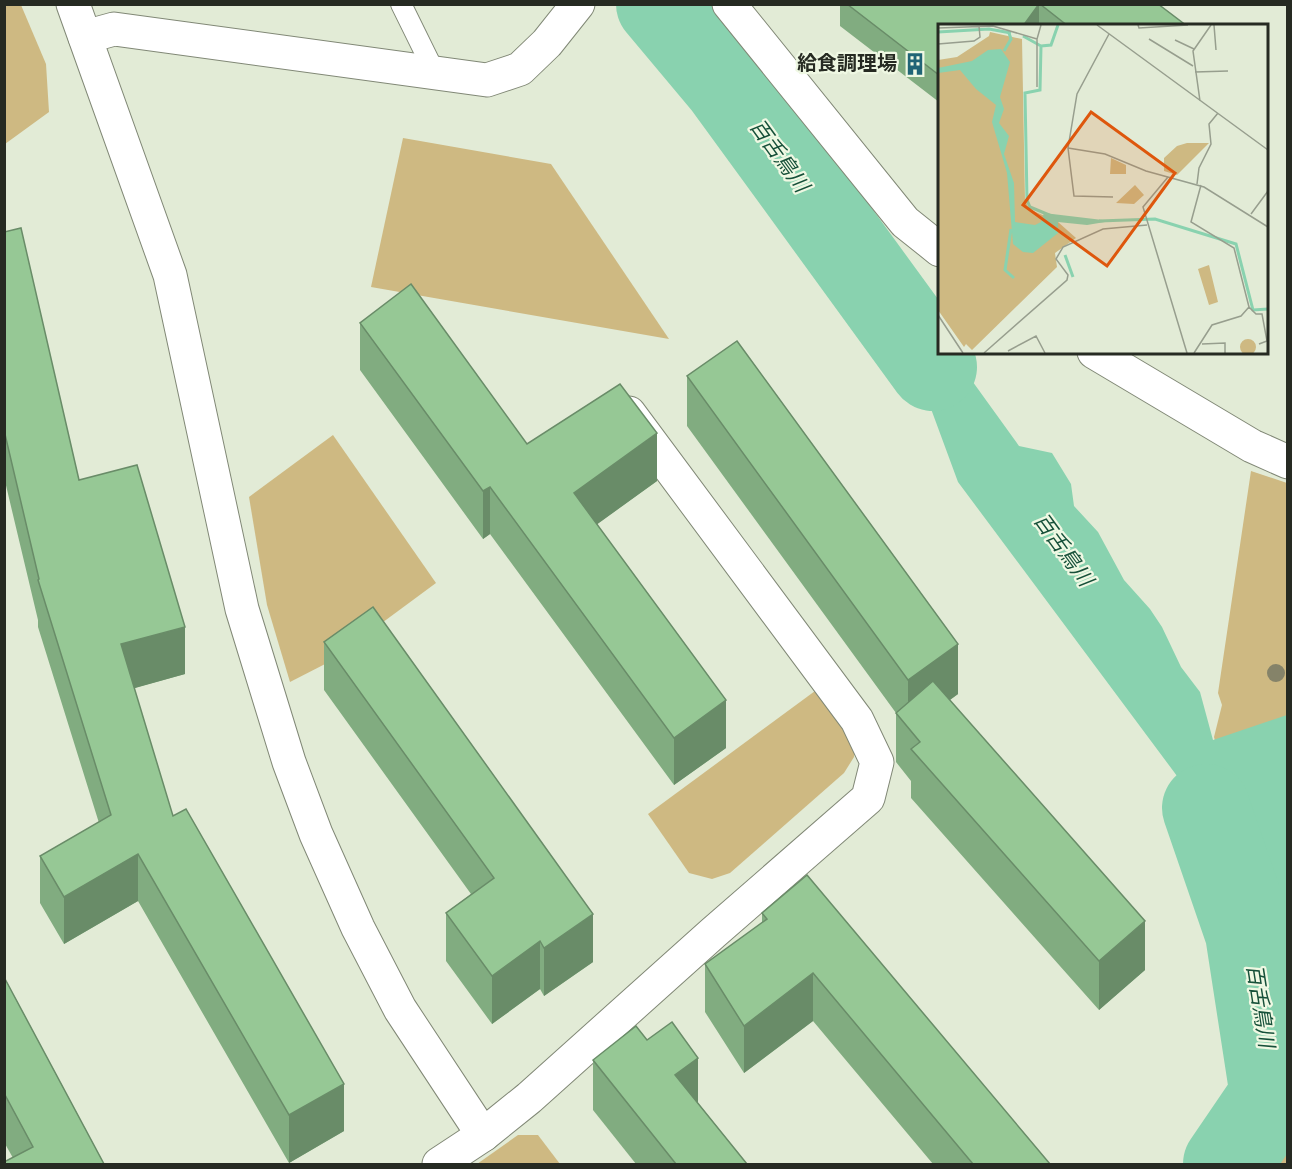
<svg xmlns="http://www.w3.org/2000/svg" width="1292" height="1169" font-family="'Sofia Sans Condensed','Noto Sans JP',sans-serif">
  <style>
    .green { fill: #ceb982 }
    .water { fill: #89d2af }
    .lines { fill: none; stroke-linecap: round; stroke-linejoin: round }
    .river { stroke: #89d2af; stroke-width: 88 }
    .lane-casing { stroke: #818876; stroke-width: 22 }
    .street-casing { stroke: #818876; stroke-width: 35 }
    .lane { stroke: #fff; stroke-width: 20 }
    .street { stroke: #fff; stroke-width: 33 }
    .tree { fill: #858369 }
    .wall { fill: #81ac80 }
    .shaded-wall { fill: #698c68 }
    .building { fill: #96c895; stroke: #698c68; stroke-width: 1.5 }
    .labels { text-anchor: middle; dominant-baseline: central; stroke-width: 4.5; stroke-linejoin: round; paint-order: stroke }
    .poi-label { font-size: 20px; font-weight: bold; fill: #262a22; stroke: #eff8e3; text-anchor: end }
    .water-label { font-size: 21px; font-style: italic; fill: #165039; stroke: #eff8e3 }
    .inset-river { fill: none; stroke: #89d2af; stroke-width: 3 }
    .inset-road { fill: none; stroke: #979e8e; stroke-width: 1.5 }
    .view { fill: #de570d; fill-opacity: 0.15; stroke: #de570d; stroke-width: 3 }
    .inset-edge { fill: none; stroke: #262a22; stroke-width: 3 }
  </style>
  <rect width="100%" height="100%" fill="#e2ebd6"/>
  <g class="green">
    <path d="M 5,4 L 21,5 L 46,64 L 49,112 L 5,144 Z"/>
    <path d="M 403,138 L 551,164 L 669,339 L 371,287 Z"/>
    <path d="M 333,435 L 436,583 L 329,662 L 290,682 L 267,605 L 249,497 Z"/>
    <path d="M 1251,471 L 1287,483 L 1287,1061 L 1263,951 L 1263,921 L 1214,737 L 1222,705 L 1218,693 Z"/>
    <path d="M 815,691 L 855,744 L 854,757 L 844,773 L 730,873 L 712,879 L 689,873 L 648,814 Z"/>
    <path d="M 1287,1105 L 1287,1164 L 1249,1164 Z"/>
    <path d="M 518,1135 L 538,1135 L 560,1164 L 477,1164 Z"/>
  </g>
  <path class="water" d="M 870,264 L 894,294 L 939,340 L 940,352 L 952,353 L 1019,446 L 1052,453 L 1071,484 L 1074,506 L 1098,532 L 1124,580 L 1150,609 L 1162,627 L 1181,667 L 1200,692 L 1213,740 L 1287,715 L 1287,906 L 1234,928 L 1180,780 L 958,482 L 920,379 L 856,275 L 862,268 Z"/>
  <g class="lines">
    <g class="river">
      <path d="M 660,4 L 727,84 L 933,367"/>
      <path d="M 1206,808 L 1249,933 L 1274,1095 L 1227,1164"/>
    </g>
    <g class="lane-casing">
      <path id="lane" d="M 401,4 L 434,71"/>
    </g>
    <g class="street-casing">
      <g id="street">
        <path d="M 73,4 L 170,275 L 242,609 L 289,762 L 316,834 L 358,928 L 400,1009 L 483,1135"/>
        <path d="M 729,4 L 905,222 L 940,250"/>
        <path d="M 85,37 L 114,29 L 487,80 L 520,69 L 547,43 L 578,4"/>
        <path d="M 1094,352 L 1252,446 L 1288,462"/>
        <path d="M 439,1164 L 483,1135 L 529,1098 L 713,933 L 868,798 L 877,762 L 857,720 L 629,413"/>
      </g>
    </g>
    <use href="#lane" class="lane"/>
    <use href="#street" class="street"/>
  </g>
  <circle class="tree" cx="1276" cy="673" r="9"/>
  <g class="wall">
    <path d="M 840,4 L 1158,4 L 1187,26 L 939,26 L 939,102 L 840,26 Z"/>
    <path d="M 4,232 L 79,480 L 185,674 L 134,688 L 173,816 L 344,1131 L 289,1163 L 138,901 L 64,944 L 40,903 L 40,856 L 99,823 L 38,627 L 38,620 L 4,477 Z"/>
    <path d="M 360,323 L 527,444 L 657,481 L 597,524 L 726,748 L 674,785 L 490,534 L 483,539 L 360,370 Z"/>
    <path d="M 687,376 L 958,694 L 950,700 L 1145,970 L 1099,1010 L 911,798 L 911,781 L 896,762 L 896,713 L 687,426 Z"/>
    <path d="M 324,642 L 593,962 L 544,996 L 540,989 L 492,1024 L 446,961 L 446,913 L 471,894 L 324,690 Z"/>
    <path d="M 762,913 L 1050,1164 L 933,1164 L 813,1021 L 744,1073 L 705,1012 L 705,964 L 762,923 Z"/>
    <path d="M 4,977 L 104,1164 L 13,1158 L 4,1142 Z"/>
    <path d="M 647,1040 L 698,1103 L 747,1164 L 636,1164 L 593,1110 L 593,1060 Z"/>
  </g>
  <g class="shaded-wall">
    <path d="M 1039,4 L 1039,26 L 1023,26 Z"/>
    <path d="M 657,433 L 657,481 L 574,541 L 574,493 Z"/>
    <path d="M 490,487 L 490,534 L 483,539 L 483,491 Z"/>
    <path d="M 185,627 L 185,674 L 121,692 L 121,644 Z"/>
    <path d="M 958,644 L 958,694 L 909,729 L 908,728 L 908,680 Z"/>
    <path d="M 726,700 L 726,748 L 674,785 L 674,738 Z"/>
    <path d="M 138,854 L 138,901 L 64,944 L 64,897 Z"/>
    <path d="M 593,914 L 593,962 L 544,996 L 544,948 Z"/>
    <path d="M 1145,921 L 1145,970 L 1099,1010 L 1099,961 Z"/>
    <path d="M 540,941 L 540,989 L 492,1024 L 492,976 Z"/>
    <path d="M 813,973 L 813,1021 L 744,1073 L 744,1026 Z"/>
    <path d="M 698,1058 L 698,1108 L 675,1075 Z"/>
    <path d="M 344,1084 L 344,1131 L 289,1163 L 289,1115 Z"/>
  </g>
  <g class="building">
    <path d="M 847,4 L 1039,4 L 1023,26 L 939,26 L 939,75 Z"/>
    <path d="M 1040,4 L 1158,4 L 1187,26 L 1068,26 Z"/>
    <path d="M 21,228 L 79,480 L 137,465 L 185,627 L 121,644 L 173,816 L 186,809 L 344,1084 L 289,1115 L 138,854 L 64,897 L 40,856 L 111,815 L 38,580 L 39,579 L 4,430 L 4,232 Z"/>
    <path d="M 411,284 L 527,444 L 620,384 L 657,433 L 574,493 L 726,700 L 674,738 L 490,487 L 483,491 L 360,323 Z"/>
    <path d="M 737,341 L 958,644 L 908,680 L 687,376 Z"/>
    <path d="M 373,607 L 593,914 L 544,948 L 540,941 L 492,976 L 446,913 L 494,878 L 324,642 Z"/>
    <path d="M 933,681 L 1145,921 L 1099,961 L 911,749 L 920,742 L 896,713 Z"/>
    <path d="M 807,875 L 1050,1164 L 973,1164 L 813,973 L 744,1026 L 705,964 L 767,919 L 762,913 Z"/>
    <path d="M 4,977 L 104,1164 L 4,1164 L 4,1162 L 33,1147 L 4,1093 Z"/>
    <path d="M 672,1022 L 698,1058 L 675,1075 L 747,1164 L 676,1164 L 593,1060 L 636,1026 L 647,1040 Z"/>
  </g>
  <defs>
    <g id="building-bare" transform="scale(1.8)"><path d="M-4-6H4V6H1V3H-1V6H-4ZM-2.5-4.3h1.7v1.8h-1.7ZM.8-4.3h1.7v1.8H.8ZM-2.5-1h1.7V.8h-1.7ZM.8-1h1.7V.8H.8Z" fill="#206476" stroke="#eff8e3" stroke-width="2.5" paint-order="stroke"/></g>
  </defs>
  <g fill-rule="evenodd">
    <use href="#building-bare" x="915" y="64"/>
  </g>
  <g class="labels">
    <g class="poi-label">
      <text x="897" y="64">給食調理場</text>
    </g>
    <g class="water-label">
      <text transform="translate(779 156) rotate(54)">百舌鳥川</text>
      <text transform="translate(1063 550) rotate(54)">百舌鳥川</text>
      <text transform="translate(1260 1006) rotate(81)">百舌鳥川</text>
    </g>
  </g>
  <g transform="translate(938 24)">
    <rect width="330" height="330" fill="#e2ebd6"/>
    <path d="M 52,8 L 84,15 L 87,176 L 91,185 L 120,198 L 138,214 L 117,229 L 119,243 L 34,326 L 28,320 L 26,323 L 0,286 L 0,36 L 19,33 L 51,12 ZM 249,119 L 271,119 L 239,151 L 226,147 L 226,134 L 239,122 ZM 173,134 L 188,141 L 188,150 L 172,150 ZM 197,161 L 206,171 L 196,180 L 178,179 ZM 271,241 L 280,278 L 271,281 L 260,245 ZM302 323a8 8 0 1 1 16 0a8 8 0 1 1-16 0Z" fill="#ceb982"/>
    <path d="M 63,25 L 72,38 L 62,73 L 66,85 L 61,99 L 71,112 L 66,130 L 76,159 L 77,198 L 97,201 L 103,198 L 106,189 L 173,197 L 149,201 L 120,198 L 120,209 L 95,229 L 85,228 L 75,220 L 69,149 L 54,98 L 58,81 L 38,65 L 22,46 L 0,49 L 0,44 L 34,37 L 50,26 Z" fill="#89d2af"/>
    <path class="inset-river" d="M 0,8 L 51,5 L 73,9M 85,12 L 103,22 L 102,66 L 87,69 L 89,176 L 92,183 L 116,193M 103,22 L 113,21 L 120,1M 66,27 L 73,15 L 71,9M 161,197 L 217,195 L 298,220 L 315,286 L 330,285M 73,205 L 67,246 L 76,254M 127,231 L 135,253"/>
    <path class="inset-road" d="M 159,1 L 330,126M 200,1 L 201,4 L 250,1M 276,1 L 278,26M 0,4 L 55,2 L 99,15M 171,10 L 139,70 L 130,124 L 136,172 L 175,173M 211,15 L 255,42M 237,16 L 256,25M 0,20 L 36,17 L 42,13 L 41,2M 257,48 L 290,47M 99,63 L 99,15 L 103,1M 262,77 L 255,27 L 273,1M 130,124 L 167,130 L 208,147 L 266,163 L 330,203M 230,153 L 205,183 L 249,329M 259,160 L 261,144 L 273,120 L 271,100 L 280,89M 263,161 L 253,198 L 296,224 L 311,283 L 318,290 L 324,290 L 329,317 L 321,320M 313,190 L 330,167M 0,291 L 25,329M 264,320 L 287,319 L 287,329M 70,327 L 98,312 L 107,329M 46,329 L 129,256 L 130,251 L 118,235 L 125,223 L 165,205 L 209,201M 256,329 L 274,301 L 303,292 L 311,283"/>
    <path class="view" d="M 153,88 L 237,149 L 169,242 L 85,181 Z"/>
    <rect width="330" height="330" class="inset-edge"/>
  </g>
  <rect width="1292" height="1169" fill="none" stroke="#262a22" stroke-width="12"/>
</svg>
